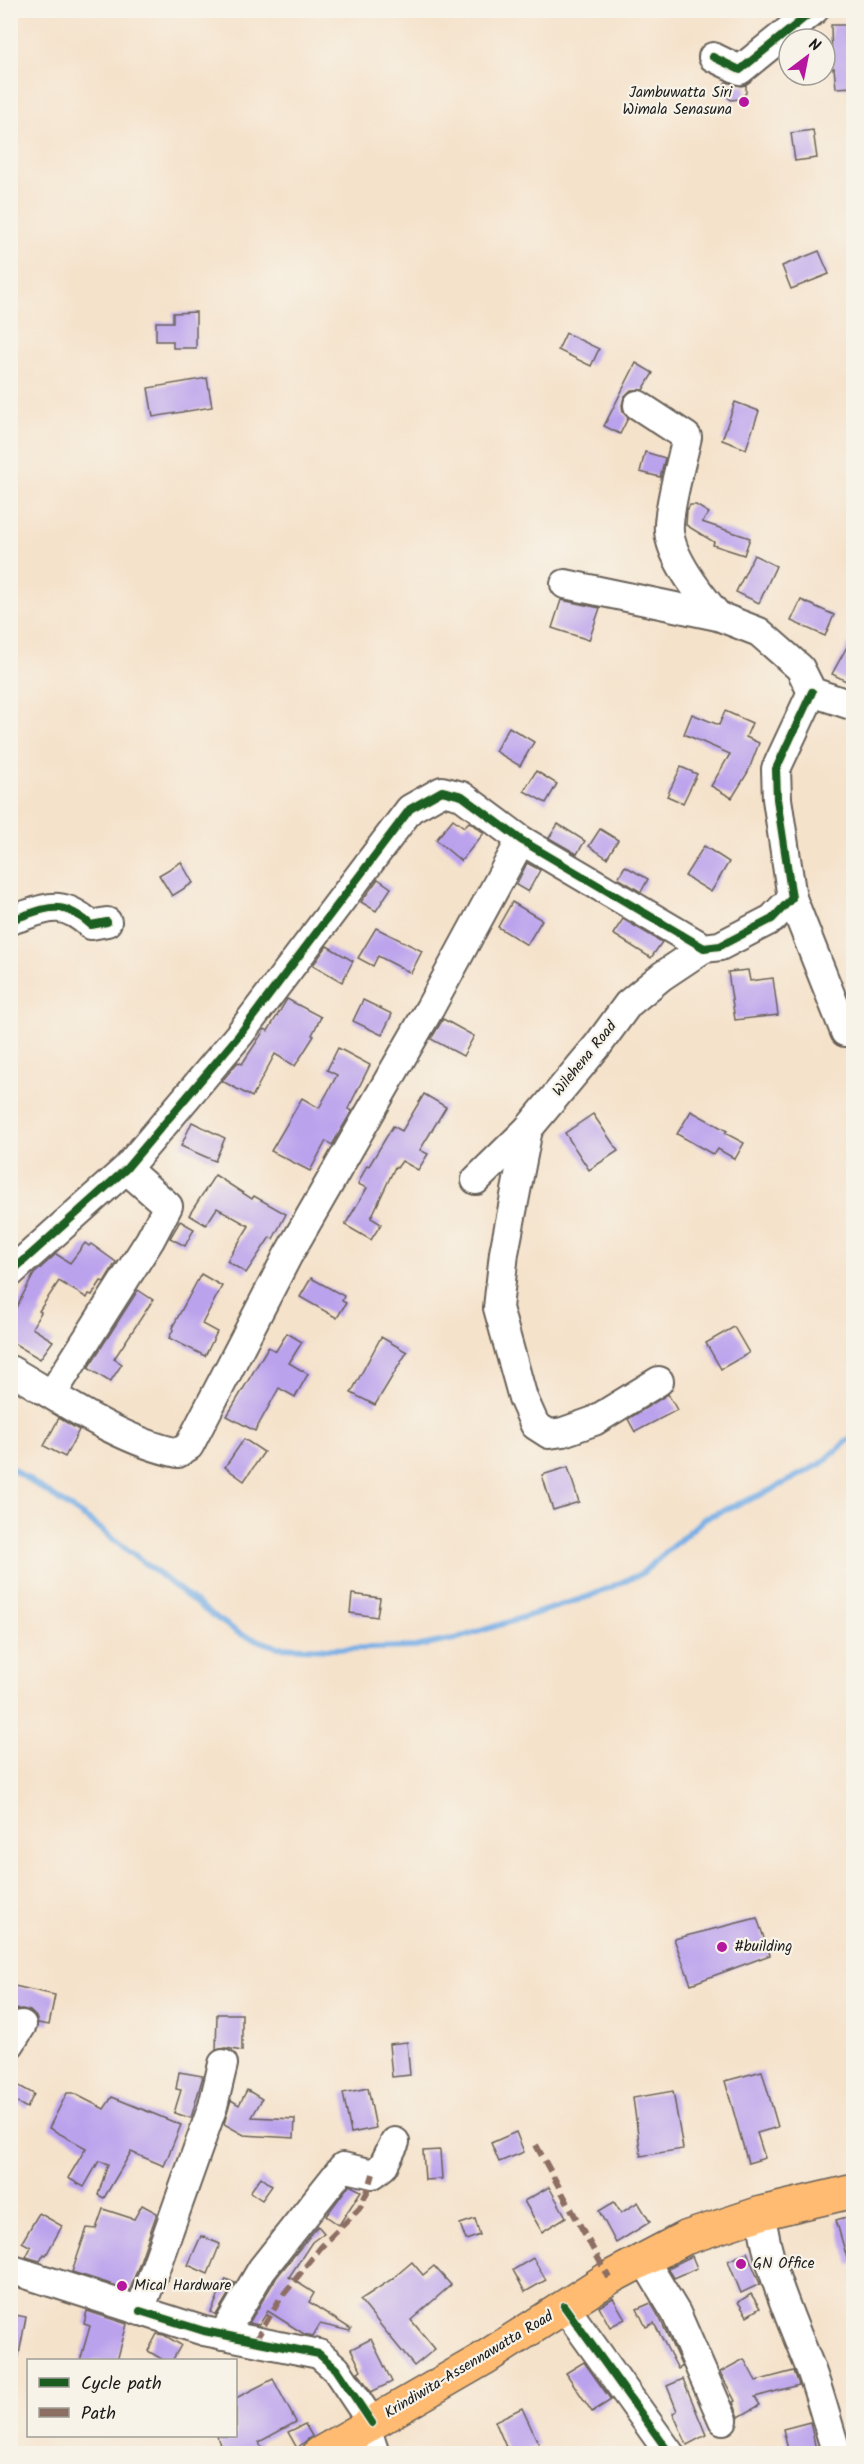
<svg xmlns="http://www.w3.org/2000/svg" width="864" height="2464" font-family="Kalam,sans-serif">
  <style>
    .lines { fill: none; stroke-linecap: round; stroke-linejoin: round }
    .stream { stroke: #76ade5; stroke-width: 6 }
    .building { fill: #bba2ed }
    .minor-casing { stroke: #686159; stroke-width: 32 }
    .major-casing { stroke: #686159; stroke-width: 36 }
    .minor { stroke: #fff; stroke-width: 28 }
    .major { stroke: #ffbb71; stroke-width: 33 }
    .quiet { stroke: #8d6e63; stroke-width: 6; stroke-dasharray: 12 6; stroke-linecap: butt }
    .cycleway-casing { stroke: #f7f3e8; stroke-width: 11 }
    .cycleway { stroke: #1b5e20; stroke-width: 8 }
    .poi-dot { fill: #b5179e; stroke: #f7f3e8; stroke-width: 2 }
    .labels { text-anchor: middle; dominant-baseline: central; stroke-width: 4.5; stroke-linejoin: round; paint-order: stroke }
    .poi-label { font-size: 15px; fill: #1c1c1c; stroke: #f7f3e8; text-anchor: start }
    .street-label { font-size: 15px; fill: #1c1c1c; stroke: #f7f3e8 }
  </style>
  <rect width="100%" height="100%" fill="#f7f3e8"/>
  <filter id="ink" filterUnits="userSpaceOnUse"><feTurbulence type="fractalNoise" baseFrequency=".0167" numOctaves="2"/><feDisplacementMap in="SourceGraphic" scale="12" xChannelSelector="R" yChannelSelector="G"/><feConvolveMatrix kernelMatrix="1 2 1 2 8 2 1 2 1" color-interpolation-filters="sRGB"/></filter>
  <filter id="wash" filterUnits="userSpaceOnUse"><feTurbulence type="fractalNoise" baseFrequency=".008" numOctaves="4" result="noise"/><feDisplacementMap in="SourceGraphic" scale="24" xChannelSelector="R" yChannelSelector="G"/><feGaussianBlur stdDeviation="1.35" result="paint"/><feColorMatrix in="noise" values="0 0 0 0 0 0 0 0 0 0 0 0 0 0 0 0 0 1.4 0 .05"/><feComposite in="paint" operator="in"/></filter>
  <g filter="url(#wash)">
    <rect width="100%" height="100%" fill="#f5e2cb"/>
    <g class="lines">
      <path class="stream" d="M 10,1467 L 90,1521 L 208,1612 L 240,1634 L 277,1647 L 330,1649 L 415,1647 L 455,1639 L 590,1596 L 641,1574 L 705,1518 L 769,1491 L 822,1463 L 854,1435"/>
    </g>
    <g id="blocks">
      <g class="building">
        <path d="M 831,25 L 854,25 L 854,87 L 836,88 L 834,68 L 832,69 Z"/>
        <path d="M 726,82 L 741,86 L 746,85 L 746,93 L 740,99 L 731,100 L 724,93 L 724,84 Z"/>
        <path d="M 813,130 L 817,158 L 795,161 L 791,133 Z"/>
        <path d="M 819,251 L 829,274 L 791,289 L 782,266 Z"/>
        <path d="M 196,312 L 196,348 L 173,348 L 173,341 L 156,341 L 156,322 L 173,322 L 173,313 Z"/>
        <path d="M 566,333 L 599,349 L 591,366 L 558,350 Z"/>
        <path d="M 636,363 L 653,373 L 643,390 L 631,390 L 624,397 L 622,405 L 623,412 L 628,418 L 620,434 L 604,426 Z"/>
        <path d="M 207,378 L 212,407 L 153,417 L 148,388 Z"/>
        <path d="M 735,402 L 759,411 L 746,449 L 722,440 Z"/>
        <path d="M 645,452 L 665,458 L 660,477 L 640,472 Z"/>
        <path d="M 690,505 L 696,505 L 709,513 L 702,522 L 750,538 L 744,555 L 713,545 L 714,542 L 686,525 L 687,510 Z"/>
        <path d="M 754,555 L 776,566 L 759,603 L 736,592 Z"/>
        <path d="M 561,600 L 600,608 L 589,640 L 552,628 Z"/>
        <path d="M 801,600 L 834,615 L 825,636 L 791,621 Z"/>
        <path d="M 854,634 L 854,685 L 832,674 Z"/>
        <path d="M 725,711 L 752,723 L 746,737 L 759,743 L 748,772 L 732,798 L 711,786 L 730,754 L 684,734 L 692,714 L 719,725 Z"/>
        <path d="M 509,727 L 534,742 L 520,766 L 495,751 Z"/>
        <path d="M 681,767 L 697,774 L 683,803 L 667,796 Z"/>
        <path d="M 536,771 L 557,784 L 546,803 L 524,791 Z"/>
        <path d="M 453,819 L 464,827 L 469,822 L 484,833 L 461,861 L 436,840 Z"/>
        <path d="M 558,824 L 585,841 L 577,854 L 549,838 Z"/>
        <path d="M 600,829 L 618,840 L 607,858 L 589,846 Z"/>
        <path d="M 704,846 L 729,862 L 711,892 L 685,876 Z"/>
        <path d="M 181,862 L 193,883 L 172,896 L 159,875 Z"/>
        <path d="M 527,863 L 540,870 L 528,892 L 516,885 Z"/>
        <path d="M 625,866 L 648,879 L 641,892 L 618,878 Z"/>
        <path d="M 378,879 L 391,888 L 376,911 L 361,902 Z"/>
        <path d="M 512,902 L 542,920 L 527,945 L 498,927 Z"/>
        <path d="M 623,919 L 662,942 L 651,958 L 613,934 Z"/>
        <path d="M 376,928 L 422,951 L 411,973 L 378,956 L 373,966 L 358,958 Z"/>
        <path d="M 327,946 L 353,961 L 342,982 L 313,965 Z"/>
        <path d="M 748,970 L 750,981 L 773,978 L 778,1015 L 735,1020 L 728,972 Z"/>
        <path d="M 287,999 L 321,1017 L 312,1035 L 314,1036 L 295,1066 L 275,1054 L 252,1097 L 222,1081 L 238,1062 L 242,1064 L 265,1029 L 268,1031 Z"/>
        <path d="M 363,1000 L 392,1014 L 382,1035 L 353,1021 Z"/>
        <path d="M 443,1019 L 474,1036 L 463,1056 L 431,1039 Z"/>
        <path d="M 338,1048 L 370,1065 L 348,1109 L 352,1111 L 332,1145 L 326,1141 L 310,1171 L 271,1151 L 302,1098 L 319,1108 L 337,1075 L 327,1070 Z"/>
        <path d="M 424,1094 L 446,1107 L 420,1150 L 428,1154 L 418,1170 L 402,1161 L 397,1168 L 395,1167 L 371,1218 L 381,1224 L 371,1240 L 345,1225 L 367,1188 L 358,1184 L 367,1165 L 369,1166 L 393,1126 L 402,1131 Z"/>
        <path d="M 691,1111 L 727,1131 L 725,1133 L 744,1143 L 735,1159 L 718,1149 L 714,1155 L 677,1134 Z"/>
        <path d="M 593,1114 L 618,1151 L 589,1170 L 565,1133 Z"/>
        <path d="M 192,1122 L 225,1138 L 215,1161 L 181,1146 Z"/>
        <path d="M 215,1175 L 252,1199 L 254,1196 L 286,1214 L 273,1239 L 270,1237 L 246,1273 L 227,1261 L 249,1226 L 217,1208 L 206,1225 L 189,1215 Z"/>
        <path d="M 180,1221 L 194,1229 L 185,1246 L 170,1238 Z"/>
        <path d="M 85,1243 L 89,1246 L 91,1244 L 116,1262 L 104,1282 L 101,1281 L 92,1295 L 89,1294 L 87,1298 L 59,1281 L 39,1311 L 41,1312 L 32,1328 L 53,1341 L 40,1359 L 10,1341 L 10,1319 L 34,1274 L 56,1254 L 70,1263 Z"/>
        <path d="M 201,1274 L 222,1286 L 202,1324 L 217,1332 L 205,1356 L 169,1338 L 173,1330 L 172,1328 Z"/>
        <path d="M 311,1278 L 344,1296 L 342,1301 L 346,1303 L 337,1318 L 300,1297 Z"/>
        <path d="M 138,1290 L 153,1300 L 114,1359 L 122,1364 L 110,1382 L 88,1368 Z"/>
        <path d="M 734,1327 L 749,1353 L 721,1369 L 706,1343 Z"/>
        <path d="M 287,1333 L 302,1342 L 289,1363 L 308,1374 L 295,1397 L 279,1388 L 255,1431 L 227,1416 L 268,1347 L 276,1351 Z"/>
        <path d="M 381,1337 L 407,1352 L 375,1405 L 351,1393 Z"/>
        <path d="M 668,1394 L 677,1410 L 635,1432 L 628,1419 Z"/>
        <path d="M 59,1418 L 79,1430 L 65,1457 L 44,1446 Z"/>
        <path d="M 244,1439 L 264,1452 L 244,1481 L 225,1467 Z"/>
        <path d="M 568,1467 L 579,1502 L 553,1510 L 542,1475 Z"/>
        <path d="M 352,1594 L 380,1598 L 377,1617 L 350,1613 Z"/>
        <path d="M 757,1918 L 770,1955 L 691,1984 L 674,1939 Z"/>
        <path d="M 10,1985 L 55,1995 L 49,2025 L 38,2023 L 36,2017 L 30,2011 L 22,2009 L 10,2010 Z"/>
        <path d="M 217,2014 L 242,2014 L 242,2051 L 226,2048 L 216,2050 Z"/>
        <path d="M 407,2042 L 410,2075 L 392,2077 L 389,2044 Z"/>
        <path d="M 762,2071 L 778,2127 L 757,2133 L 765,2158 L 748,2163 L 725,2081 Z"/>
        <path d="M 179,2072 L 203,2076 L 191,2118 L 174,2113 L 181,2090 L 176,2089 Z"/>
        <path d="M 10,2081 L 34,2094 L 27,2108 L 10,2099 Z"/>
        <path d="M 368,2088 L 376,2128 L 351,2133 L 343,2093 Z"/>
        <path d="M 247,2090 L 262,2099 L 252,2117 L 295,2119 L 294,2138 L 244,2135 L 224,2124 L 231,2100 L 239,2105 Z"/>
        <path d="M 673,2091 L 683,2149 L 641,2156 L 633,2098 Z"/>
        <path d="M 67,2093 L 73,2093 L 104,2109 L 112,2097 L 181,2125 L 164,2166 L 131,2152 L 104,2198 L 98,2195 L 108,2164 L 99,2161 L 84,2187 L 68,2178 L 86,2148 L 49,2128 Z"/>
        <path d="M 516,2132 L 524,2152 L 499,2162 L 491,2143 Z"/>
        <path d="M 440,2150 L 442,2179 L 425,2180 L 423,2151 Z"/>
        <path d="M 261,2177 L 272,2186 L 262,2200 L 250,2192 Z"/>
        <path d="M 349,2185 L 361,2191 L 339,2225 L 326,2216 Z"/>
        <path d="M 549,2187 L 566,2217 L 542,2232 L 524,2201 Z"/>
        <path d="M 614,2202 L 621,2213 L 638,2202 L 650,2222 L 616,2243 L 599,2211 Z"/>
        <path d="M 142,2205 L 157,2213 L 130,2290 L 72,2272 L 87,2228 L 96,2229 L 103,2209 L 134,2219 Z"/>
        <path d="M 39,2213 L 62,2226 L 46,2255 L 44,2254 L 40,2261 L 26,2257 L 31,2247 L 22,2242 Z"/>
        <path d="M 850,2216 L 854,2228 L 854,2264 L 849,2265 L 836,2220 Z"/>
        <path d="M 475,2219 L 480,2235 L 466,2240 L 460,2224 Z"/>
        <path d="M 318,2226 L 324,2233 L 312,2242 L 289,2277 L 314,2293 L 309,2302 L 351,2329 L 350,2331 L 320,2324 L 313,2336 L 304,2334 L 268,2311 L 259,2325 L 249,2323 L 276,2278 Z"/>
        <path d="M 201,2236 L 220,2244 L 208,2274 L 188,2265 Z"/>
        <path d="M 747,2252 L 760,2284 L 741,2293 L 728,2261 Z"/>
        <path d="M 692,2256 L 697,2268 L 674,2278 L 668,2268 Z"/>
        <path d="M 533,2258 L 546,2280 L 525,2292 L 513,2270 Z"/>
        <path d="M 412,2262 L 423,2275 L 434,2266 L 451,2285 L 411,2320 L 435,2349 L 414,2366 L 360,2300 L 392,2279 Z"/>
        <path d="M 226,2279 L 235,2283 L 216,2315 L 211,2312 Z"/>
        <path d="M 751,2294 L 760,2308 L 747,2316 L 738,2302 Z"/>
        <path d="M 613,2298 L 625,2319 L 610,2327 L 599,2307 Z"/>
        <path d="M 651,2303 L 661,2321 L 682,2367 L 678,2369 L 654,2323 L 646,2327 L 637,2309 Z"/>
        <path d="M 87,2311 L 127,2324 L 117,2361 L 80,2361 L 90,2326 L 84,2324 Z"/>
        <path d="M 10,2314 L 26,2317 L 18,2360 L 10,2359 Z"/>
        <path d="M 157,2334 L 164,2335 L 181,2345 L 172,2361 L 165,2361 L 148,2351 Z"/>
        <path d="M 371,2339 L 392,2382 L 371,2392 L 358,2372 L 361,2370 L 351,2349 Z"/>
        <path d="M 744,2359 L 756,2381 L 794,2371 L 799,2385 L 755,2397 L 760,2405 L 739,2417 L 733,2402 L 735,2401 L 720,2372 Z"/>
        <path d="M 584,2362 L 611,2400 L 592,2412 L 566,2373 Z"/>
        <path d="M 273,2379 L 296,2422 L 259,2442 L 265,2454 L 223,2454 L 217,2436 L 236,2436 L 236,2398 Z"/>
        <path d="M 683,2379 L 706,2435 L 687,2445 L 673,2413 L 677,2411 L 667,2386 Z"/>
        <path d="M 522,2408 L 539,2445 L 519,2454 L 509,2454 L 495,2421 Z"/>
        <path d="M 810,2422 L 817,2454 L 789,2454 L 783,2429 Z"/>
        <path d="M 305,2424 L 312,2436 L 297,2448 L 288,2432 Z"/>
      </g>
    </g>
  </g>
  <g filter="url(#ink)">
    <use href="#blocks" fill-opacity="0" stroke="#686159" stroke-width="1.5"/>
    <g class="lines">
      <g class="minor-casing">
        <g id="minor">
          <path d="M 713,57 L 740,70 L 814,10"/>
          <path d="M 638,405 L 687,437 C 681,465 671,495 669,524 C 666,552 700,595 718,616"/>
          <path d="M 565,584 L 718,616 L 759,632 L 800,668 L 812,692 L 854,706"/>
          <path d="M 792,898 L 845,1032"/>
          <path d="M 10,920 C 47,909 59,897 91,925 L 107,922"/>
          <path d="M 528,1129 L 504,1253 L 498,1308 L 523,1398 L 535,1425 L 549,1434 L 563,1432 L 594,1421 L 659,1381"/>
          <path d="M 476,1180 L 528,1129 L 598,1045 L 628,1004 L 662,976 L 704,948"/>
          <path d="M 10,1273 L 126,1169 L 239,1035 L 410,809 L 442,791 L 462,796 L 521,840 L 704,948 L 720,946 L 772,919 L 792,898 L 777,799 L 776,769 L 812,692"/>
          <path d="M 10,1370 C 62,1400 120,1441 178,1453 L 189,1446 L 288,1255 L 430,1008 L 521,840"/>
          <path d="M 52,1394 L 150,1240 L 168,1206 L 126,1169"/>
          <path d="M 10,2044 L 22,2025"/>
          <path d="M 761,2213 C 767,2268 791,2319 811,2370 C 821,2397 828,2426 837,2454"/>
          <path d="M 644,2260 L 676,2313 L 723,2420"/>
          <path d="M 10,2269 L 204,2331 L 319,2354 L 336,2369 L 372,2423"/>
          <path d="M 564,2306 L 670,2454"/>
          <path d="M 140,2311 L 213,2106 L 223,2064"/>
          <path d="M 223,2335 L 262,2269 L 343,2167 L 373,2174 L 383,2166 L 395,2142"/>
          <path d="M 366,2427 L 375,2454"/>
        </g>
      </g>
      <g class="major-casing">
        <path id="major" d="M 319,2454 L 483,2359 L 609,2278 L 685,2238 L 761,2213 L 854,2191"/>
      </g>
      <use href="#minor" class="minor"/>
      <use href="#major" class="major"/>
      <g class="quiet">
        <path d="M 536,2145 L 609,2278"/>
        <path d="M 255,2341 L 280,2299 L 321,2247 L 359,2209 L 369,2188 L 373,2174"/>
      </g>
      <g class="cycleway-casing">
        <g id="cycleway">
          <path d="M 713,57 L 740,70 L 814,10"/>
          <path d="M 10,920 C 47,909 59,897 91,925 L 107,922"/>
          <path d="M 10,1273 L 126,1169 L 239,1035 L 410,809 L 442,791 L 462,796 L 521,840 L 704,948 L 720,946 L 772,919 L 792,898 L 777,799 L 776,769 L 812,692"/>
          <path d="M 564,2306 L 670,2454"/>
          <path d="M 140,2311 L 204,2331 L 319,2354 L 336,2369 L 372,2423"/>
        </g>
      </g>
      <use href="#cycleway" class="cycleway"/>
    </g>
  </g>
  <g class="poi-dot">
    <circle cx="744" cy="102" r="6"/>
    <circle cx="722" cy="1947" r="6"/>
    <circle cx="741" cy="2264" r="6"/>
    <circle cx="122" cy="2286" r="6"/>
  </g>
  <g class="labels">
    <g class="poi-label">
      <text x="732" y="93" text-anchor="end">Jambuwatta Siri<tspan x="732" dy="17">Wimala Senasuna</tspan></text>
      <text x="734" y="1947">#building</text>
      <text x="753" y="2264">GN Office</text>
      <text x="134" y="2286">Mical Hardware</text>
    </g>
    <g class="street-label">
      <text transform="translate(585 1059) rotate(-51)">Wilehena Road</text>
      <text transform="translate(469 2365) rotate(-31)">Krindiwita-Assennawatta Road</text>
    </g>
  </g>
  <rect width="864" height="2464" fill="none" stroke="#f7f3e8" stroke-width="36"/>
  <rect x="27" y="2359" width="210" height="78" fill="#f7f3e8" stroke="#9f9d96" stroke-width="1.5"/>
  <rect x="39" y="2378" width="30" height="9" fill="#1b5e20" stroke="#9f9d96" stroke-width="1.5"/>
  <text x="81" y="2389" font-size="18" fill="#1c1c1c">Cycle path</text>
  <rect x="39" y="2408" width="30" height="9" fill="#8d6e63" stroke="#9f9d96" stroke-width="1.5"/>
  <text x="81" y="2419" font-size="18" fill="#1c1c1c">Path</text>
  <g transform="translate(807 57) rotate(32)"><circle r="28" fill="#f7f3e8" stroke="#9f9d96" stroke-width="1.5"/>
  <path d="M0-4.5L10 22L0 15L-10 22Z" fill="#b5179e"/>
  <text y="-9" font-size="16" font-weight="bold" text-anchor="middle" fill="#1c1c1c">N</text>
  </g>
</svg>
